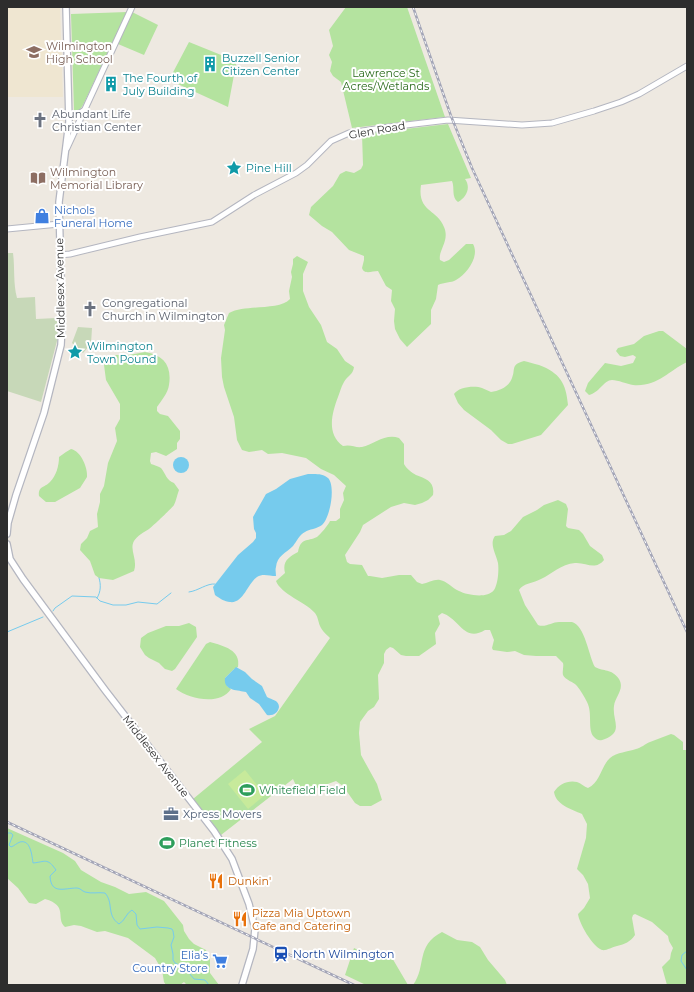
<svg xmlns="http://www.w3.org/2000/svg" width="694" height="992" font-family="Montserrat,sans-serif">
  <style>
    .education { fill: #efe6d1 }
    .green { fill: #b4e39f }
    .cemetery { fill: #c7d8b8 }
    .pitch { fill: #c7ea9b }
    .water { fill: #76cbed }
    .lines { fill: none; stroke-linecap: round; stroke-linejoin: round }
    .stream { stroke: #76cbed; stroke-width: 1 }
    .tertiary-casing { stroke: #b4b6c0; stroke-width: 7 }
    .secondary-casing { stroke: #b4b6c0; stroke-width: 8 }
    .tertiary { stroke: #fff; stroke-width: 5 }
    .secondary { stroke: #fff; stroke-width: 5.5 }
    .rail-casing { stroke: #a3a5b7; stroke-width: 2.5 }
    .rail { stroke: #fff; stroke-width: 1; stroke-dasharray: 3; stroke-linecap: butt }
    .labels { text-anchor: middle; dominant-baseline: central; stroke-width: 4; stroke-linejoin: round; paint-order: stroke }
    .education-label { font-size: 11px; fill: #785e54; stroke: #fff; text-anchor: start }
    .culture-label { font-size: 11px; fill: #0d838f; stroke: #fff; text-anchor: start }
    .park-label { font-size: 11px; fill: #2b6b1c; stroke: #fff }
    .worship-label { font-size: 11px; fill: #5b616d; stroke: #fff; text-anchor: start }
    .street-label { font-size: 11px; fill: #2d2d2d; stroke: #fff }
    .shop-label { font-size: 11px; fill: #366cbe; stroke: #fff; text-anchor: start }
    .leisure-label { font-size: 11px; fill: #27864d; stroke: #fff; text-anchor: start }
    .service-label { font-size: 11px; fill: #4e5e75; stroke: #fff; text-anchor: start }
    .food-label { font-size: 11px; fill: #c56008; stroke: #fff; text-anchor: start }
    .transit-label { font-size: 11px; fill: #164399; stroke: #fff; text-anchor: start }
  </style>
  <rect width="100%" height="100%" fill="#eee9e1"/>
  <path class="education" d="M 7,7 L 60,7 L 63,97 L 7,97 Z"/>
  <g class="green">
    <path d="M 346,7 L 407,7 L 445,117 L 352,128 L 341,82 L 333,76 L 330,71 L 332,62 L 329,55 L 333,46 L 329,30 Z"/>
    <path d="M 127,12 L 83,105 L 79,111 L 74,111 L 71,14 Z"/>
    <path d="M 132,12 L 158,25 L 144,55 L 118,44 Z"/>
    <path d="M 189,42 L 231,59 L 237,59 L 228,107 L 169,80 Z"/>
    <path d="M 448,124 L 471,178 L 465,179 C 471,187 467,197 458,202 C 451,197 455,188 452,181 L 421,185 C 417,212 437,209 444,227 C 450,241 438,250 440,260 L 444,262 L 449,260 L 466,244 L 473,244 C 480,256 467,274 456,280 C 451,283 444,282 438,285 L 436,299 L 431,310 L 431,324 L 407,347 L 400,339 L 395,329 L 394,321 L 395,309 L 391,301 L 392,290 L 386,286 L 378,271 C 372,271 364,275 362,268 L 364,260 L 364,256 L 349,250 L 332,232 L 322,226 L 309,215 L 311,207 L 333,186 L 340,174 L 346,171 L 354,173 L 361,169 L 363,165 L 362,134 Z"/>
    <path d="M 297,256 L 308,262 L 303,274 L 303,291 L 309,307 L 321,325 L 327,342 L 337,349 L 345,361 L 354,367 C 353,375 347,376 344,382 C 341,387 340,392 338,397 C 332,413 326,434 343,446 C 351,444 355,448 362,447 C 374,444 386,433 399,438 L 404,444 L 404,464 C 406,468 412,473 416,475 C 426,479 435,481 433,495 L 428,500 L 422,503 L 415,505 L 404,503 L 391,507 L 363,525 L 360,532 L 345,555 L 347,562 L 350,564 L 362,565 L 368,576 L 370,576 L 382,578 L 399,575 L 411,575 L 417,582 L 422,584 C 428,583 434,579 440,580 C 447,581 452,588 459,591 C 467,595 487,599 494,590 C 498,584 499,570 498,563 C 496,554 489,544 495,536 L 504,535 L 511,531 L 523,517 L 537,510 L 544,505 L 558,500 L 566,504 L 568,509 L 566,526 L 568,528 L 579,530 L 583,534 L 590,546 L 602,555 L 604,560 C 595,571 586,562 575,563 C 561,564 552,574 541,579 C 534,583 523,583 519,590 L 525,605 L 538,625 C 545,628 552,622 559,622 C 563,622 568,622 572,622 C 585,625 589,657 595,667 C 604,672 611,668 619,679 C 625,689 615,697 614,706 C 612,721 624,731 605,739 C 600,741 598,741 594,737 C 587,730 593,713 587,702 C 584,696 581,691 577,686 C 574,682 565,680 563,675 C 562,671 564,667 563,663 L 556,656 L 536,656 L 524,655 L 515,651 L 507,652 L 493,650 L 492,648 L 494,640 L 490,630 L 485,630 C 464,643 459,618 442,613 L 438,616 L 440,624 L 435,633 L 436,644 L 419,656 L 406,656 L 401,655 L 393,648 L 390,647 L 386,650 L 384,654 L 384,663 L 378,675 L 379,699 L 374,707 L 368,711 L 360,722 L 359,733 L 361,755 L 377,784 L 382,800 L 371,806 L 360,806 L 355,803 L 343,786 L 336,781 L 300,794 L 293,779 L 221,835 L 193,799 L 262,742 L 249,729 L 275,716 L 330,638 C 327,635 322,631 320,626 C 318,621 318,616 314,612 C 305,602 281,594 276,581 L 285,573 C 282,561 289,557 298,552 C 301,537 307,542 317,537 C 320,535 329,524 330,521 L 336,521 L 340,518 L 340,509 L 344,500 L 343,493 L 346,486 L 334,475 L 321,469 L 306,458 L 282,453 L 268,454 L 262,450 L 249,452 L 242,450 L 237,440 L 234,417 L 224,387 L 222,377 L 221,358 L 225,330 L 224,325 L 229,313 C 246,304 279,311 290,299 L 289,291 L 292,277 L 291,272 L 293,264 L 293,259 Z"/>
    <path d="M 659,331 L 663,331 L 687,349 L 687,362 C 668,371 658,387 633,385 C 627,384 618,380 612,380 C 604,380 599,393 589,395 L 585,391 L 588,383 L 605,363 L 621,366 L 633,363 L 636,357 L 633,355 L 625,357 L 620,356 L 616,351 L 618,348 L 634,344 L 644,336 Z"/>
    <path d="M 145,352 C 164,355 172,366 169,385 C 168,393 161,401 157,407 L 157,411 L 160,414 L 168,416 L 180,431 L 180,439 L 177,443 L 177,449 L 166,456 L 156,452 L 151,453 L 150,461 L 151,464 C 154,465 158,466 161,468 C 166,474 166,480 174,483 L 179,490 C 177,495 176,501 174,505 C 171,509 153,526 149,529 C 144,532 137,536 134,541 C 129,550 138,559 134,571 L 113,580 L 99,578 L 95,575 L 90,561 L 80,550 L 81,544 L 87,538 L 90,531 L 98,527 L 97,514 L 100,502 L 100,494 L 104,486 L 108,463 L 117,441 L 115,428 L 120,419 L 120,404 L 106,380 L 104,365 L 106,361 L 116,355 L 129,355 Z"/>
    <path d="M 524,361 C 530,362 533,364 539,365 C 560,373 566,383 568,405 L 541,435 L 512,444 L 508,444 L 501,440 L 491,430 L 464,410 L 458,403 L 454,394 C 458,387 475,385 482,388 C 485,389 488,391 491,392 C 499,391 509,387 512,378 C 516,369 510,365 524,361 Z"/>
    <path d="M 71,449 C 81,451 88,468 87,477 L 80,488 L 55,502 L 46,502 L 39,496 C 38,486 44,488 50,482 C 56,476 59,466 59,457 L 66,452 Z"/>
    <path d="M 189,623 L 196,627 L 197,637 L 175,669 L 172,671 L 165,669 L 159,663 L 149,658 L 145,655 L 140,647 L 141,638 L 148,633 L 166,626 L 179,626 Z"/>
    <path d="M 210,642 C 224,646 241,650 238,667 L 234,669 L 225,678 L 227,686 L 231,689 C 220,706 189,699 176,689 L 206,644 Z"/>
    <path d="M 671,734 L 674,735 L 683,742 L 683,750 L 687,750 L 687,985 L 667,985 L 662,967 L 670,959 L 671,953 L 673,948 L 669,941 L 668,936 L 652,922 L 635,914 L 633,915 L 632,918 L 635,935 C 630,942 625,944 617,946 C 612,947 606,951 602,950 C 592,946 579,923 578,914 L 584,908 L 590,898 L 588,884 L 583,875 L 577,869 L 586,838 L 587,824 L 582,814 C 571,809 556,805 554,792 C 559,784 568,780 577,782 C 581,783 584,787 588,788 C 600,783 601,766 610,758 C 617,752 628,752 636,749 C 641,748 645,744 650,742 C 657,739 664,737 671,734 Z"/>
    <path d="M 7,828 L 63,853 L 75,861 L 81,870 L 101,882 L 115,887 L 129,894 L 146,892 L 164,901 L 183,925 L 184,931 L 189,939 L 194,944 L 206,950 L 210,960 L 210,973 L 219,985 L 187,985 L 184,982 L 180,985 L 177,984 L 166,985 L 164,982 L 162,970 L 155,958 L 128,938 L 105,931 L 97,932 L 81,926 L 74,925 L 65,927 C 55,918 69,906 45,899 L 36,904 L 29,903 L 18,888 L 7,878 Z"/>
    <path d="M 442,932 L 457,940 L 472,942 L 480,947 L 488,960 L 505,980 L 507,985 L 413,985 C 427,966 415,946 442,932 Z"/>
    <path d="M 354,948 C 364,954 376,954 388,951 L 408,985 L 366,985 L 345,975 Z"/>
  </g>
  <g class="cemetery">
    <path d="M 7,253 L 13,253 C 15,268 13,283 17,298 L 35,297 L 36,319 L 57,318 L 58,337 L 41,402 L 7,391 Z"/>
    <path d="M 78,327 L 92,328 L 91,344 L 83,353 L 72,343 Z"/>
  </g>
  <path class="pitch" d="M 245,770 L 265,795 L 248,809 L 228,784 Z"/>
  <g class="water">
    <circle cx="181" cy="465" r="8"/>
    <path d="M 308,474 C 314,474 323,473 328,478 C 336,486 330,518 322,525 C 317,529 309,529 305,532 C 299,535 297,541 293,546 C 286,553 277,556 276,567 C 275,570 276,573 276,576 C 269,576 263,573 257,577 C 248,583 243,604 230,602 C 225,602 219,598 215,595 L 213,587 L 238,555 L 253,542 L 256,538 L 256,533 L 254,529 L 253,517 L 266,494 L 276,489 L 290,479 Z"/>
    <path d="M 236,667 L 245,672 L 252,679 L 262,686 L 267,697 C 272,700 279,700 279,707 C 278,713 273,716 267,715 L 259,704 L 250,698 L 246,692 C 238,690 223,691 225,678 Z"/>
  </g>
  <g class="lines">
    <g class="stream">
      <path d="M 189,592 C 198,591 207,583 215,584"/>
      <path d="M 97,598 C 101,592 101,584 99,578"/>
      <path d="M 53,611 L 55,608 L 72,596 L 96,597 L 100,601 L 113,605 L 126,605 L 138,602 L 157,604 L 171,593"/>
      <path d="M 7,632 L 43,617"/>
      <path d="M 7,833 L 11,833 L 13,835 L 9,845 L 11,847 C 14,846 17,843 20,842 C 31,839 32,857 33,863 C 45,862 47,857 56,870 L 50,876 C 51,895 64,888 77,888 C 80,888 82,891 85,892 C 92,894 98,892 105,893 C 114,903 106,915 119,924 C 125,921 126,913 132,910 L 136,914 L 137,925 L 140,929 L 157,927 L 168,928 L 172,929 L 173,931 L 174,937 L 171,945 L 173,954 L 173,960 L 175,963 L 185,968 L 194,979 L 205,980 L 209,985"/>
      <path d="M 687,951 L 682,955 L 681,961 L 687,970"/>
    </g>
    <g class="tertiary-casing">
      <g id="tertiary">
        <path d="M 69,113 L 77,115 L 83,111"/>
        <path d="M 67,148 L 132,7"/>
        <path d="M 7,229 L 59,224"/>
        <path d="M 60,255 L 70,254 L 140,237 L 212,222 L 254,195 L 296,173 L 307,165 L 331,141 L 349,133 L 389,127 L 448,120 L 522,125 L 552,123 L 594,111 L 621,102 L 639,94 L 687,66"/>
      </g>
    </g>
    <g class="secondary-casing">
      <g id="secondary">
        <path d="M 7,534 L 8,523 L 16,495 L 44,413 L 61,345 L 62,324 L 59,202 L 69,122 L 66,7"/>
        <path d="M 7,544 L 10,559 L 23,579 L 105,690 L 214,831 L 232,859 L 249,904 L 255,929 L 253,949 L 242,985"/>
      </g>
    </g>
    <use href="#tertiary" class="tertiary"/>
    <use href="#secondary" class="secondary"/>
    <g class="rail-casing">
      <g id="rail">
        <path d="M 413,7 L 451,116 L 472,168 L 687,632"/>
        <path d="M 7,822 L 354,985"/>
      </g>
    </g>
    <use href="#rail" class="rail"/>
  </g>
  <defs>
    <g id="school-bare" transform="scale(1.2)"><path d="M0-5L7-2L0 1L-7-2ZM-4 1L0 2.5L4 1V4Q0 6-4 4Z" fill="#8d6e63" stroke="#fff" stroke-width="2.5" paint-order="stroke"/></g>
    <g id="building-bare" transform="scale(1.2)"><path d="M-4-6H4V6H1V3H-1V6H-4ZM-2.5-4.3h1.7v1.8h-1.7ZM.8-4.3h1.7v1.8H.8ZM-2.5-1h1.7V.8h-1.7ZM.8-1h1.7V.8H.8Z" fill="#0f9aa8" stroke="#fff" stroke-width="2.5" paint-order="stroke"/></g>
    <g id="church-bare" transform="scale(1.2)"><path d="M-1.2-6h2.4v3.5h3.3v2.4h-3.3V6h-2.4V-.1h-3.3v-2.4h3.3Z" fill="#6b7280" stroke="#fff" stroke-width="2.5" paint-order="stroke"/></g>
    <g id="sight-bare" transform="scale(1.2)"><path d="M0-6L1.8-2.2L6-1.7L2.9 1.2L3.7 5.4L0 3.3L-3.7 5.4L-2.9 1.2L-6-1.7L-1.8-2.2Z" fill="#0f9aa8" stroke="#fff" stroke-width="2.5" paint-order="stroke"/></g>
    <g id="library-bare" transform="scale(1.2)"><path d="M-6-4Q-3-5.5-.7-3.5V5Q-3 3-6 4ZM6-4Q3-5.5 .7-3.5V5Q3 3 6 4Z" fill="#8d6e63" stroke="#fff" stroke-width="2.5" paint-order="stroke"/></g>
    <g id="shop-bare" transform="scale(1.2)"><path d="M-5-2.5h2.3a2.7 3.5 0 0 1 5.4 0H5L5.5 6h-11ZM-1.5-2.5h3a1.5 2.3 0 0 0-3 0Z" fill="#3f7fe0" stroke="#fff" stroke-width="2.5" paint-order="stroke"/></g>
    <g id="stadium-bare" transform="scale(1.2)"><path d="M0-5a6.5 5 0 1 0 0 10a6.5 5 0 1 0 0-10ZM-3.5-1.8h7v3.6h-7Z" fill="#2e9e5b" stroke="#fff" stroke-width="2.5" paint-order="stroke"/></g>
    <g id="office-bare" transform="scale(1.2)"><path d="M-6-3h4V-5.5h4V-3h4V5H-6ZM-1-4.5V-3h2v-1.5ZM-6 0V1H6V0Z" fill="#5c6f8a" stroke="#fff" stroke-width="2.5" paint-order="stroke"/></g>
    <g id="restaurant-bare" transform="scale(1.2)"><path d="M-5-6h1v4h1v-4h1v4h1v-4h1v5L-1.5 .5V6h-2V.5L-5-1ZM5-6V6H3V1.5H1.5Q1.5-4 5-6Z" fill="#e8710a" stroke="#fff" stroke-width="2.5" paint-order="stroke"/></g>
    <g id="station-bare" transform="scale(1.2)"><path d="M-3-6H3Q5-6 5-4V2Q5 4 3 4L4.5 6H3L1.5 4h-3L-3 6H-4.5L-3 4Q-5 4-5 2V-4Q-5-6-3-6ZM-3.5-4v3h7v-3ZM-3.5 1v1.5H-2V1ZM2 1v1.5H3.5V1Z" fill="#1a4fb4" stroke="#fff" stroke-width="2.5" paint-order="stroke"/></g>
    <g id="supermarket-bare" transform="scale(1.2)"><path d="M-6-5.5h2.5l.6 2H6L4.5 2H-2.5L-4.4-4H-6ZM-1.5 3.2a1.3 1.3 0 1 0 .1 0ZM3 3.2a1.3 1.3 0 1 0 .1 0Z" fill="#3f7fe0" stroke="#fff" stroke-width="2.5" paint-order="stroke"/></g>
  </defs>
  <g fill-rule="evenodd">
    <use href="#school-bare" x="34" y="52"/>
    <use href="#building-bare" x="210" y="64"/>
    <use href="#building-bare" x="111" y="84"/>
    <use href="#church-bare" x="40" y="120"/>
    <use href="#sight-bare" x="234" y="168"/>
    <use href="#library-bare" x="38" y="178"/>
    <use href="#shop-bare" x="42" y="216"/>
    <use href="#church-bare" x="90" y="309"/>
    <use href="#sight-bare" x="75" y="352"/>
    <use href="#stadium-bare" x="247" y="790"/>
    <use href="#office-bare" x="171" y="814"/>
    <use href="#stadium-bare" x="167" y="843"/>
    <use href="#restaurant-bare" x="216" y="881"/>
    <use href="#restaurant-bare" x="240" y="919"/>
    <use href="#station-bare" x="281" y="954"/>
    <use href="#supermarket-bare" x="220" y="961"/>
  </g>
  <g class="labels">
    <g class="education-label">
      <text x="46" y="46">Wilmington<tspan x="46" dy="13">High School</tspan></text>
      <text x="50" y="172">Wilmington<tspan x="50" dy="13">Memorial Library</tspan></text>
    </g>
    <g class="culture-label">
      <text x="222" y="58">Buzzell Senior<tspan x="222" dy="13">Citizen Center</tspan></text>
      <text x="123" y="78">The Fourth of<tspan x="123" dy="13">July Building</tspan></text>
      <text x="246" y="168">Pine Hill</text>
      <text x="87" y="346">Wilmington<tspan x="87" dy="13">Town Pound</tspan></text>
    </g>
    <g class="park-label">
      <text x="386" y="73">Lawrence St<tspan x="386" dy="13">Acres/Wetlands</tspan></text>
    </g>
    <g class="worship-label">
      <text x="52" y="114">Abundant Life<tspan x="52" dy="13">Christian Center</tspan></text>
      <text x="102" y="303">Congregational<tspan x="102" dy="13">Church in Wilmington</tspan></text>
    </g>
    <g class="street-label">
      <text transform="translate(377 130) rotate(-10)">Glen Road</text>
      <text transform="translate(60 288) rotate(-91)">Middlesex Avenue</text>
      <text transform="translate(156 756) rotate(52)">Middlesex Avenue</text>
    </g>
    <g class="shop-label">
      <text x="54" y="210">Nichols<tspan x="54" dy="13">Funeral Home</tspan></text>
      <text x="208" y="955" text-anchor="end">Elia's<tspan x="208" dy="13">Country Store</tspan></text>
    </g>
    <g class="leisure-label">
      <text x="259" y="790">Whitefield Field</text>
      <text x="179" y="843">Planet Fitness</text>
    </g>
    <g class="service-label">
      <text x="183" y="814">Xpress Movers</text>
    </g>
    <g class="food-label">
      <text x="228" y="881">Dunkin'</text>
      <text x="252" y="913">Pizza Mia Uptown<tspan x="252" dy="13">Cafe and Catering</tspan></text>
    </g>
    <g class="transit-label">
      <text x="293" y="954">North Wilmington</text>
    </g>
  </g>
  <rect width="694" height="992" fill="none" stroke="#2d2d2d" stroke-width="16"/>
</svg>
